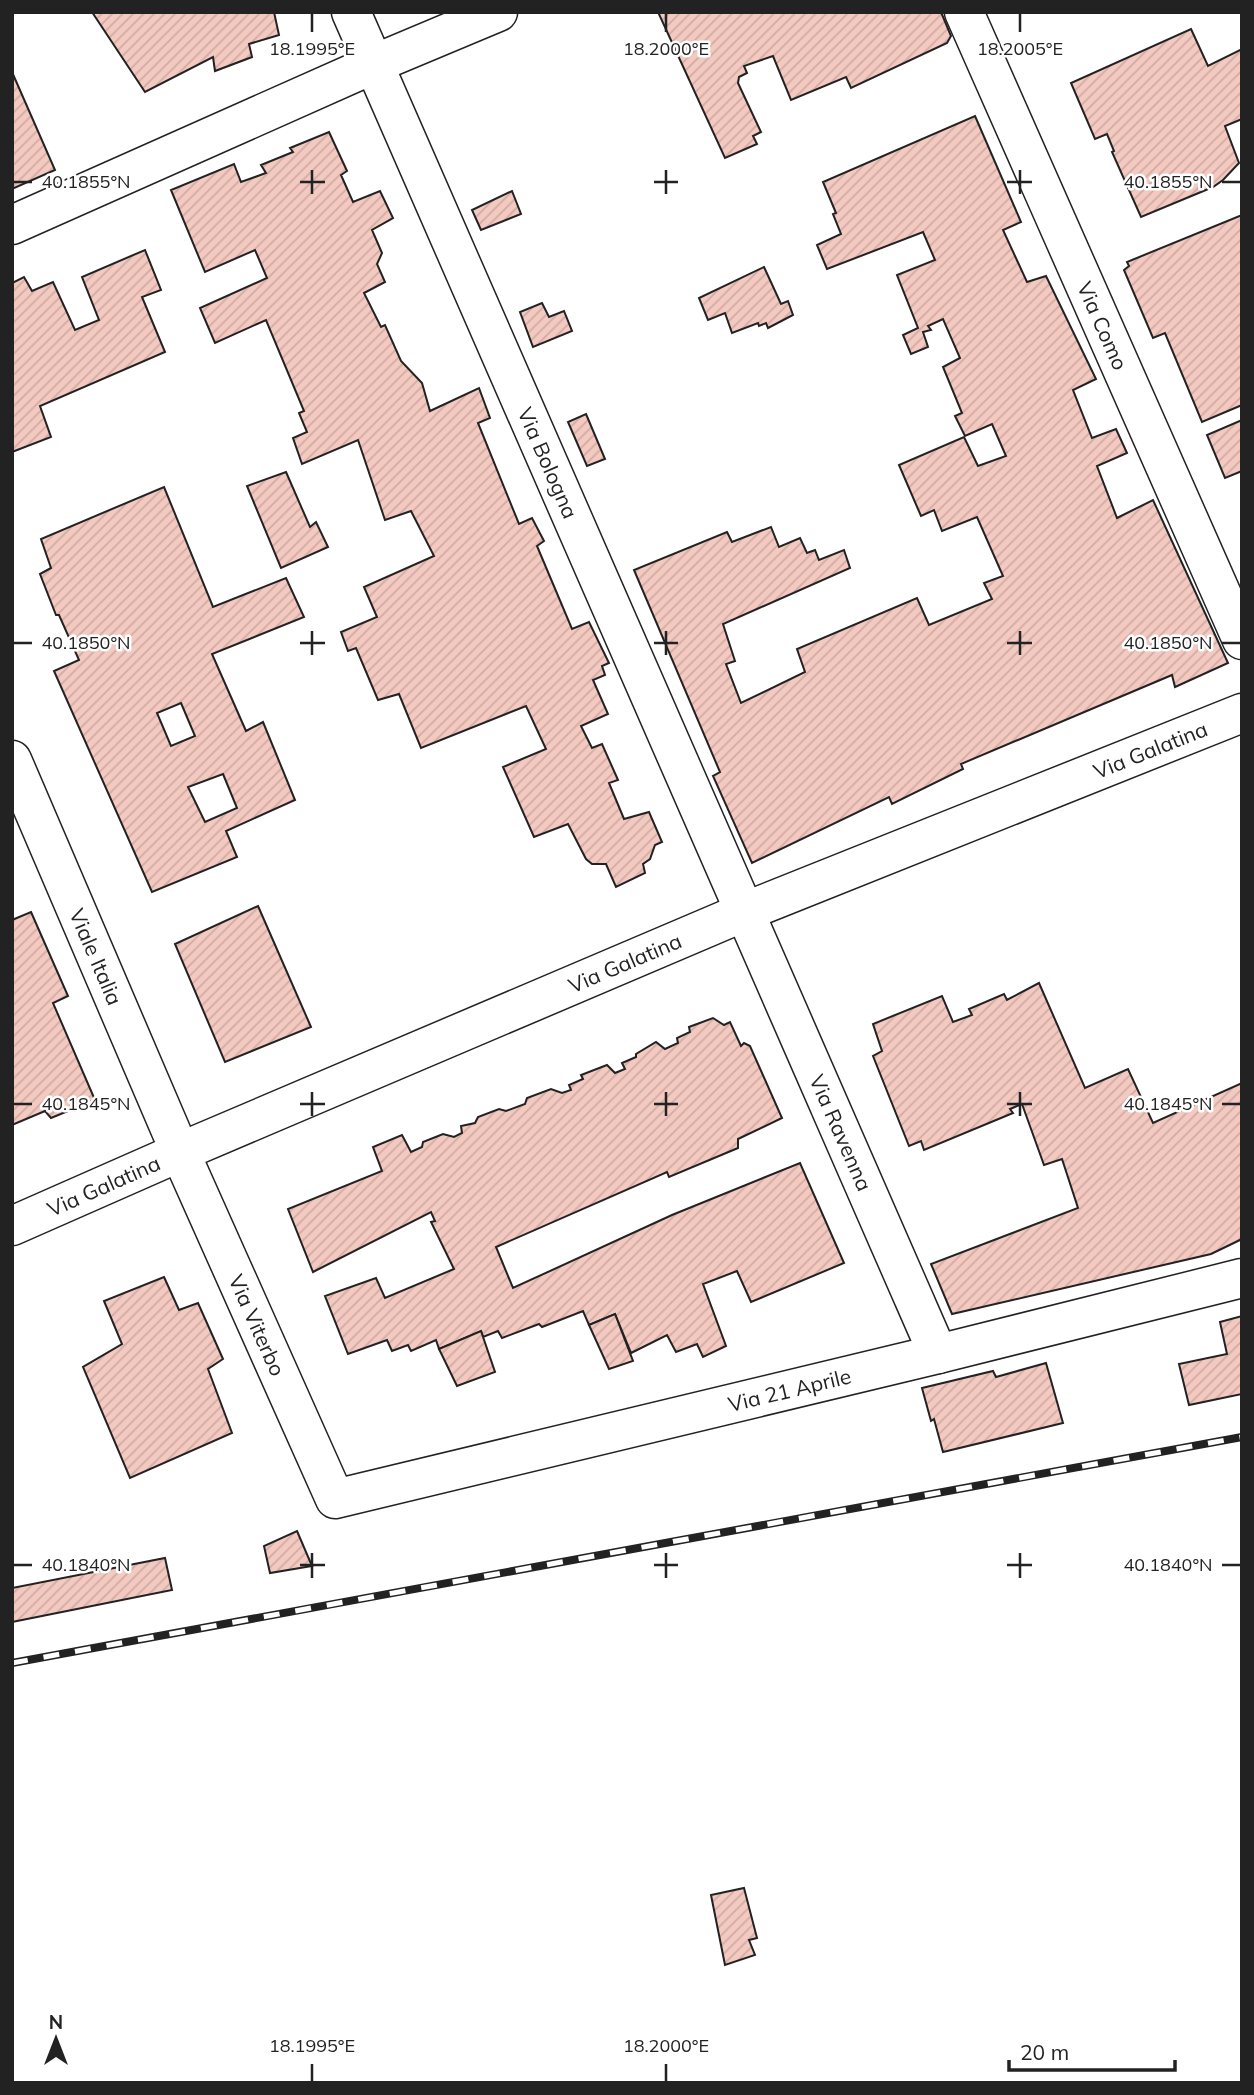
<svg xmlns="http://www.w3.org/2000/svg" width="1254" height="2095" font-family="Mulish,sans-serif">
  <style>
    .building { fill: url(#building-hatch); stroke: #222; stroke-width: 2; fill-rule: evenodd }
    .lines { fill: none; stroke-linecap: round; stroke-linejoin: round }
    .minor-casing { stroke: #222; stroke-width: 41 }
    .minor { stroke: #fff; stroke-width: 38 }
    .rail-casing { stroke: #222; stroke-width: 8 }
    .rail { stroke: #fff; stroke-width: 5; stroke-dasharray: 16; stroke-linecap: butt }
    .ticks { fill: none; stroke: #222; stroke-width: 2.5 }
    .labels { text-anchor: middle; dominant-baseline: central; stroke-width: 5; stroke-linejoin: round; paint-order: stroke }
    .street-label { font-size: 21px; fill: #222; stroke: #fff }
    .ticks-label { font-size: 18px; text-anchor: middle; fill: #222; stroke: #fff; stroke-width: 5; stroke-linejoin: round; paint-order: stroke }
  </style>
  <defs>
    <pattern id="building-hatch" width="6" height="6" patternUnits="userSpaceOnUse" patternTransform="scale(1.75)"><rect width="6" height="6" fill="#f3c9c0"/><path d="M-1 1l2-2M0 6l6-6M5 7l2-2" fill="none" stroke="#d0aca5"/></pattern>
  </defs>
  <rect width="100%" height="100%" fill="#fff"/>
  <g class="building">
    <path d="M 92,12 L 274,12 L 279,35 L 249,44 L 252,57 L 215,71 L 213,57 L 145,92 Z"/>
    <path d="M 658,12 L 941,12 L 951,36 L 947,43 L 851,88 L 846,77 L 791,100 L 773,56 L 744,66 L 747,73 L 739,77 L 738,83 L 761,132 L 753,136 L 757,144 L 725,158 Z"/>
    <path d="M 1191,29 L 1208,66 L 1242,49 L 1242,119 L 1225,126 L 1239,163 L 1223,180 L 1213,187 L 1141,217 L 1112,152 L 1114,151 L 1107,134 L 1095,139 L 1071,83 Z"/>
    <path d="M 12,72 L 55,170 L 12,189 Z"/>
    <path d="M 975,116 L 1021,222 L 1003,230 L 1027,282 L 1046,276 L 1096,379 L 1073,390 L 1092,438 L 1116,429 L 1127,453 L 1097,466 L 1117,518 L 1153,500 L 1228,663 L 1175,687 L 1172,675 L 961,764 L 963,769 L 892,804 L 889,797 L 752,863 L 713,776 L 720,772 L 634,570 L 727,532 L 732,542 L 771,527 L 779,547 L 800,538 L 807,553 L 815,550 L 819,560 L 844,550 L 850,568 L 723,624 L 735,661 L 726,664 L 741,703 L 805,672 L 797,649 L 917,598 L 929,625 L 992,599 L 984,583 L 1003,576 L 977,517 L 942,531 L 934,510 L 921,516 L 899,465 L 964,437 L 978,466 L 1006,456 L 992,424 L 965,436 L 955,416 L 962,413 L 943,367 L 960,358 L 943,319 L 928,326 L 931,330 L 923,332 L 928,347 L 911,354 L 903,335 L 918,328 L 897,275 L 935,260 L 923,232 L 827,269 L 817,245 L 841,234 L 833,214 L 836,213 L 823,182 Z"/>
    <path d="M 329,132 L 347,171 L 341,175 L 353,202 L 380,191 L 393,218 L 372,230 L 382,253 L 377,264 L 385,282 L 364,293 L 381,327 L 385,325 L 401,361 L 422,383 L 430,411 L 479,388 L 490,418 L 478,423 L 519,524 L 532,518 L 544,541 L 537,546 L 572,629 L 589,622 L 609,663 L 602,666 L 605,675 L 593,680 L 608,714 L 581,726 L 592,748 L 602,744 L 618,780 L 609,783 L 624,819 L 649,812 L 662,842 L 655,845 L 650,859 L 643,864 L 645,873 L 616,887 L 606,864 L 592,864 L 586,859 L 568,824 L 534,837 L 503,767 L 546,749 L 526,706 L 421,748 L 399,694 L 378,700 L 356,648 L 348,651 L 341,632 L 377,617 L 364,587 L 434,556 L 411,511 L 385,520 L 358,440 L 302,464 L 293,438 L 307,432 L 299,413 L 304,411 L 266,320 L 215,343 L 200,308 L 267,278 L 255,250 L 205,272 L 171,190 L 234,164 L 241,182 L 266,173 L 261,165 L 293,152 L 290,148 Z"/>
    <path d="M 512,191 L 521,214 L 481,230 L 472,210 Z"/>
    <path d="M 1242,215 L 1242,405 L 1202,422 L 1165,333 L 1153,338 L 1124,270 L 1129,266 L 1127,262 Z"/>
    <path d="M 145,250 L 161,290 L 142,297 L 165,352 L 40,406 L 51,437 L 12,452 L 12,283 L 24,277 L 32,291 L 53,282 L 75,330 L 99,320 L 82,277 Z"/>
    <path d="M 764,267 L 781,304 L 788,301 L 793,315 L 768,328 L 766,323 L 759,326 L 758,323 L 732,333 L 725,313 L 708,320 L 699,298 Z"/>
    <path d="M 542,303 L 549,317 L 564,311 L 572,331 L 533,347 L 520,312 Z"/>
    <path d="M 586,414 L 605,459 L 587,466 L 568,422 Z"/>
    <path d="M 1242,420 L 1242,471 L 1225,478 L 1207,435 Z"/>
    <path d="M 286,472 L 310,527 L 316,522 L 328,547 L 281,568 L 247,486 Z"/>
    <path d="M 164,487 L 213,607 L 286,578 L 304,617 L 212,654 L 246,731 L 263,722 L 295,800 L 226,831 L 237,857 L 152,892 L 54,671 L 79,660 L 59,615 L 56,615 L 40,574 L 51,568 L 41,539 ZM 181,703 L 195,736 L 171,746 L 157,713 ZM 223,774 L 237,808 L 205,822 L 188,787 Z"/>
    <path d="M 258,906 L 311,1027 L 225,1062 L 175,944 Z"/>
    <path d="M 31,912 L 68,996 L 53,1003 L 95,1100 L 51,1118 L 45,1111 L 12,1125 L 12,920 Z"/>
    <path d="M 1039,983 L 1085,1088 L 1128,1069 L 1153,1123 L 1242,1083 L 1242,1239 L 1211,1254 L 952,1314 L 931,1264 L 1078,1208 L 1062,1159 L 1044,1165 L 1022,1104 L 1010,1109 L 1013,1113 L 924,1150 L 921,1141 L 909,1146 L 873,1056 L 882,1051 L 873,1024 L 942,996 L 953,1022 L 972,1015 L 969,1009 L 1004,994 L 1007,1000 Z"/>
    <path d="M 713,1018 L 724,1025 L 730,1022 L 741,1046 L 744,1043 L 750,1046 L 782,1118 L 738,1139 L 738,1148 L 669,1177 L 667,1172 L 496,1247 L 513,1288 L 672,1215 L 800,1163 L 844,1263 L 751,1302 L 737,1271 L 703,1284 L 726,1346 L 703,1357 L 697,1344 L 676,1352 L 667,1335 L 631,1353 L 615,1314 L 589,1325 L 583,1311 L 542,1327 L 539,1324 L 502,1338 L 498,1331 L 483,1337 L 481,1331 L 439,1349 L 436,1340 L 411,1351 L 408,1345 L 392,1351 L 387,1340 L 348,1354 L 325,1296 L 376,1278 L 385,1298 L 454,1269 L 431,1222 L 435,1221 L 431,1212 L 313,1272 L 288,1209 L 382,1171 L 373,1147 L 402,1135 L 411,1152 L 422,1147 L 423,1142 L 443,1134 L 454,1137 L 462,1133 L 461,1126 L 475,1123 L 478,1117 L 499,1109 L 506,1111 L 525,1104 L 527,1098 L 551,1089 L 562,1093 L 571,1090 L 569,1085 L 583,1079 L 581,1075 L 607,1065 L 615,1073 L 625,1069 L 622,1063 L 636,1057 L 636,1054 L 656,1042 L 665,1049 L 678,1043 L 677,1038 L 690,1032 L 689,1027 Z"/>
    <path d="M 164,1277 L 179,1310 L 198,1303 L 223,1359 L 208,1369 L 232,1433 L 130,1478 L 83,1367 L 122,1344 L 104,1301 Z"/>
    <path d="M 615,1314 L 633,1361 L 609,1369 L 589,1325 Z"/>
    <path d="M 1242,1316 L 1242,1394 L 1189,1405 L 1179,1364 L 1227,1354 L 1220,1322 Z"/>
    <path d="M 481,1331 L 495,1372 L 457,1386 L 439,1349 Z"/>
    <path d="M 1046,1363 L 1063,1423 L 943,1452 L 934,1419 L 931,1421 L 922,1388 L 993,1371 L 996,1377 Z"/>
    <path d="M 297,1531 L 312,1566 L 270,1573 L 264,1546 Z"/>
    <path d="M 165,1558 L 172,1590 L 12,1622 L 12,1588 Z"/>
    <path d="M 744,1888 L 757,1938 L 749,1940 L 755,1955 L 725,1965 L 711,1895 Z"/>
  </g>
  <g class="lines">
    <g class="minor-casing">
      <g id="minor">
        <path id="s1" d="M 351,12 L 938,1354"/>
        <path id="s2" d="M 964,12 L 1242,640"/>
        <path d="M 12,225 L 374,64 L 498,12"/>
        <path id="s3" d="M 12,760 L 180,1152 L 335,1499 L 938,1354 L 1242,1278"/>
        <path id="s4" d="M 12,1226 L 180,1152 L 744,912 L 1242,713"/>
      </g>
    </g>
    <use href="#minor" class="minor"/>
    <g class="rail-casing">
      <path id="rail" d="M 12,1663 L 1242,1437"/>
    </g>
    <use href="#rail" class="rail"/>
  </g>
  <path class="ticks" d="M 312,14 L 312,32M 666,14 L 666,32M 1020,14 L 1020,32M 312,170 L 312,194M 666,170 L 666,194M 1020,170 L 1020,194M 14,182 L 32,182M 300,182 L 325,182M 654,182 L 678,182M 1007,182 L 1032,182M 1222,182 L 1240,182M 312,631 L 312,655M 666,631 L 666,655M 1020,631 L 1020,655M 14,643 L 32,643M 300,643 L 325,643M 654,643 L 678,643M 1007,643 L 1032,643M 1222,643 L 1240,643M 312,1092 L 312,1116M 666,1092 L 666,1116M 1020,1092 L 1020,1116M 14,1104 L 32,1104M 300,1104 L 325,1104M 654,1104 L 678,1104M 1007,1104 L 1032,1104M 1222,1104 L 1240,1104M 312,1553 L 312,1578M 666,1553 L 666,1578M 1020,1553 L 1020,1578M 14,1565 L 32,1565M 300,1565 L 325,1565M 654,1565 L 678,1565M 1007,1565 L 1032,1565M 1222,1565 L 1240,1565M 312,2064 L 312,2081M 666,2064 L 666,2081"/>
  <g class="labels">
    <g class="street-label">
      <text stroke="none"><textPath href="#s2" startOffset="343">Via Como</textPath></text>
      <text stroke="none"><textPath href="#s1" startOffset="492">Via Bologna</textPath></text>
      <text stroke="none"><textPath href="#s4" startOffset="1234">Via Galatina</textPath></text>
      <text stroke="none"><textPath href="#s3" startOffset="214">Viale Italia</textPath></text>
      <text stroke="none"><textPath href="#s4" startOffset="667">Via Galatina</textPath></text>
      <text stroke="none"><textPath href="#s1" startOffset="1223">Via Ravenna</textPath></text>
      <text stroke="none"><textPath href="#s4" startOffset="100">Via Galatina</textPath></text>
      <text stroke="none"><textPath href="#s3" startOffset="616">Via Viterbo</textPath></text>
      <text stroke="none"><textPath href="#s3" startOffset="1274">Via 21 Aprile</textPath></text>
    </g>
  </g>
  <g class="ticks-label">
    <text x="312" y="55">18.1995°E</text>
    <text x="666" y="55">18.2000°E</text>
    <text x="1020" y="55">18.2005°E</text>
    <text x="86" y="188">40.1855°N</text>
    <text x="1168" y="188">40.1855°N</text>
    <text x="86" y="649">40.1850°N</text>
    <text x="1168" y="649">40.1850°N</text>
    <text x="86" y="1110">40.1845°N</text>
    <text x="1168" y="1110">40.1845°N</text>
    <text x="86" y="1571">40.1840°N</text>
    <text x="1168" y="1571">40.1840°N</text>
    <text x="312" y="2052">18.1995°E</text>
    <text x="666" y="2052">18.2000°E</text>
  </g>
  <rect width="1254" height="2095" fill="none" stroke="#222222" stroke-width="28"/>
  <g transform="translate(56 2039)" stroke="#ffffff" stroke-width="5" paint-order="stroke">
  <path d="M0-5L12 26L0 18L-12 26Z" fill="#222222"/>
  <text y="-10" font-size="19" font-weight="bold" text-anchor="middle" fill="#222222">N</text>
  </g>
  <path d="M1009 2060v10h166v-10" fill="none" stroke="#222222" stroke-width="3.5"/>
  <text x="1020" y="2060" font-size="21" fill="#222222" stroke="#ffffff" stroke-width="5" paint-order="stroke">20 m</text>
</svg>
